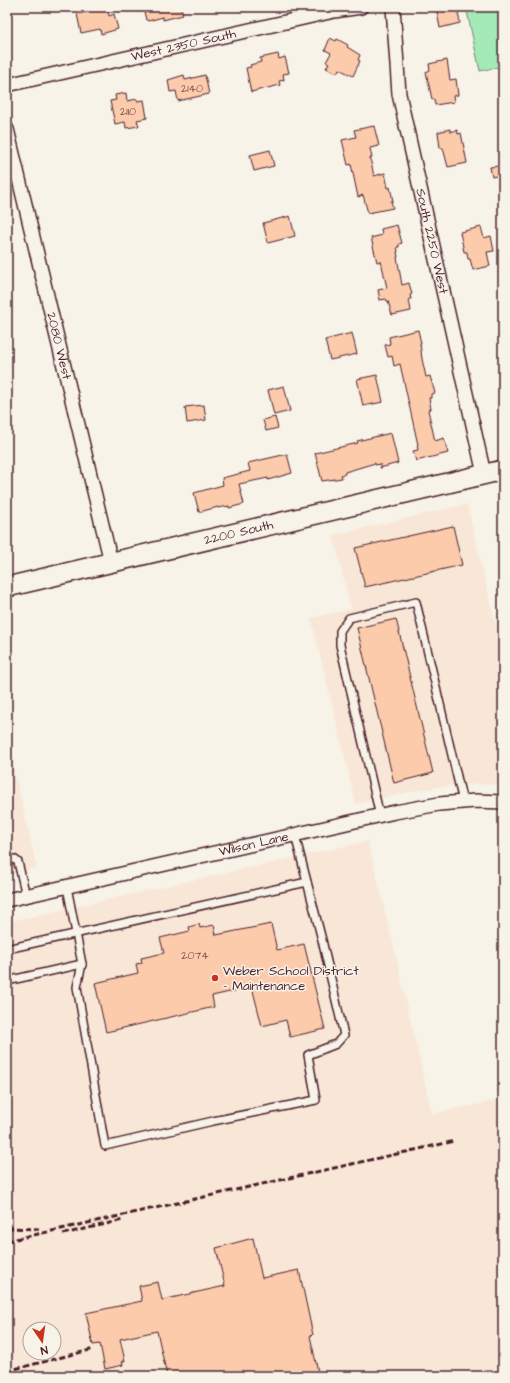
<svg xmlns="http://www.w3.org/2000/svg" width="510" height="1383" font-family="'Architects Daughter',sans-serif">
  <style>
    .built { fill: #f8e7d6; fill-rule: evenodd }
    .green { fill: #a3eab6; stroke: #768470 }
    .building { fill: #fccbac; stroke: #4a1f2b }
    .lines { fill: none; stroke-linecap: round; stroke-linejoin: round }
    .lane-casing { stroke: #4a1f2b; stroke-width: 10 }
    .street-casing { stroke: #4a1f2b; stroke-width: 16 }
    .secondary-casing { stroke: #4a1f2b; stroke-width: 22 }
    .lane { stroke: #f7f3e8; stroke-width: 7 }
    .street { stroke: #f7f3e8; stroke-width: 13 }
    .secondary { stroke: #f7f3e8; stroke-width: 19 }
    .rail { stroke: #4a1f2b; stroke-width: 3; stroke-dasharray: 6 3; stroke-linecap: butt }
    .poi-dot { fill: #c8321e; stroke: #f7f3e8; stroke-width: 1.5 }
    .labels { text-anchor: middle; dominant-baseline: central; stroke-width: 3; stroke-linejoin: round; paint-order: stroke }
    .number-label { font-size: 11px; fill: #764a4b }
    .street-label { font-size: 13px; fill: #4a1f2b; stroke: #f7f3e8 }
    .poi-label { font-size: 13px; fill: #4a1f2b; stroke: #f7f3e8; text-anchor: start }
  </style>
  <rect width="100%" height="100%" fill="#f7f3e8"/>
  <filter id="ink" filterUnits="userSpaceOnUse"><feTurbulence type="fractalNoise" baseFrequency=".025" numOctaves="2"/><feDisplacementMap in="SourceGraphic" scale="8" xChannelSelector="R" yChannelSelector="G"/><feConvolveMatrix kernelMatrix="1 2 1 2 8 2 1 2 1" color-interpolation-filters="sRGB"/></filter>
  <g filter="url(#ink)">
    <g class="built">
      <path d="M 467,504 L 503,655 L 503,785 L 477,784 L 437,787 L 415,791 L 356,804 L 311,618 L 351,609 L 333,535 Z"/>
      <path d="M 7,740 L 37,868 L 7,875 Z"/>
      <path d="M 368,841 L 394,948 L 432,1114 L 503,1099 L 503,1376 L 7,1376 L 7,922 ZM 30,1329 L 54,1329 L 54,1353 L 30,1353 Z"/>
    </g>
    <path class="green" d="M 466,7 L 503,7 L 503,66 L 480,71 Z"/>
    <g class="building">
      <path d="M 86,7 L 96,7 L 97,10 L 107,8 L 109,16 L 114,14 L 118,29 L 101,34 L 100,29 L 81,33 L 77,14 L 87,12 Z"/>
      <path d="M 143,7 L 181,7 L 183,15 L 163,20 L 163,17 L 148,21 L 147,20 L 146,20 Z"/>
      <path d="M 436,7 L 457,7 L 460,23 L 440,28 Z"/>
      <path d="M 330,38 L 336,41 L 337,39 L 348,45 L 347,47 L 360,55 L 358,60 L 360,61 L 353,76 L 339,69 L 337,73 L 326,68 L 329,63 L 326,62 L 331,53 L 325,50 Z"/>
      <path d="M 278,54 L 279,59 L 285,57 L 289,73 L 283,74 L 284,80 L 279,81 L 280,85 L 251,92 L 246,68 L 251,67 L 250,65 L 261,62 L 260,58 Z"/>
      <path d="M 447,60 L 450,80 L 456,79 L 458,95 L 453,96 L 454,102 L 435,105 L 434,99 L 432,99 L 426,72 L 430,70 L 429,64 Z"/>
      <path d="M 184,75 L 185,80 L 205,75 L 209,94 L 178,101 L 176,91 L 170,92 L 168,80 Z"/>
      <path d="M 126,93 L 127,101 L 137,99 L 137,101 L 144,100 L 147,118 L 137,120 L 139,126 L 126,128 L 125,122 L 115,124 L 110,101 L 116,100 L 115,95 Z"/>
      <path d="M 374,126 L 379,146 L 370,148 L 372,158 L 370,158 L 374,176 L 385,173 L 388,188 L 390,187 L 393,201 L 391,201 L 393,208 L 368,213 L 363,195 L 358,197 L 351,164 L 348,165 L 342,140 L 356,137 L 354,130 Z"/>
      <path d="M 450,129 L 450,132 L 457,130 L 458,134 L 461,133 L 467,163 L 448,167 L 443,148 L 440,148 L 438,132 Z"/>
      <path d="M 270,150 L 274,166 L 254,171 L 250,155 Z"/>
      <path d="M 499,166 L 501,175 L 492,177 L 490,167 Z"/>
      <path d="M 290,216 L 295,236 L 268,243 L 263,223 Z"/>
      <path d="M 397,225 L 402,243 L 399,244 L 399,247 L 397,247 L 398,252 L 397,252 L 398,257 L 397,257 L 402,285 L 409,283 L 412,294 L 410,295 L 411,299 L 409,299 L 411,311 L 392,315 L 388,301 L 387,301 L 386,299 L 380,300 L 378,290 L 387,288 L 381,261 L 377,262 L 371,238 L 382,235 L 381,229 Z"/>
      <path d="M 481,227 L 484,238 L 491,236 L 494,251 L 487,252 L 490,266 L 473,270 L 470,259 L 468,259 L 467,252 L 464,252 L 460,232 Z"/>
      <path d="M 418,330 L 421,343 L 420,343 L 422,359 L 426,377 L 430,376 L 435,393 L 431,394 L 431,398 L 429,398 L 431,409 L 428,410 L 435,441 L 444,438 L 448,453 L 416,461 L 413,451 L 418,450 L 417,445 L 418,445 L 400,364 L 394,366 L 392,356 L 388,357 L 385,345 L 390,344 L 389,337 Z"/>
      <path d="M 352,333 L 357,354 L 330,360 L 325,340 Z"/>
      <path d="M 377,375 L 383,402 L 363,406 L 357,379 Z"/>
      <path d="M 284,386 L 290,411 L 274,415 L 268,390 Z"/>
      <path d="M 204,405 L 206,420 L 187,423 L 185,407 Z"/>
      <path d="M 275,417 L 278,428 L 266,431 L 263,420 Z"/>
      <path d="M 391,433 L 398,463 L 380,468 L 380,464 L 375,465 L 375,463 L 345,472 L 345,474 L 341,475 L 342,478 L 322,481 L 315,453 L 358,443 L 357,441 Z"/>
      <path d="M 287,454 L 292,473 L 268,480 L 268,478 L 239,484 L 244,504 L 229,508 L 229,506 L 218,508 L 218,507 L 199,512 L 194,493 L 223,485 L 222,478 L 250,471 L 248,463 Z"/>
      <path d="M 453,526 L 462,565 L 365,587 L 355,548 Z"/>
      <path d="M 396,619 L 433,773 L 394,783 L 357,628 Z"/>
      <path d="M 199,924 L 200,928 L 214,925 L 216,935 L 271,924 L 277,950 L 304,944 L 325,1029 L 290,1037 L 286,1020 L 262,1026 L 252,987 L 212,996 L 214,1007 L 106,1032 L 95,983 L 138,973 L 136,964 L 142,963 L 141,958 L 164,953 L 160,938 L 190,931 L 189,927 Z"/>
      <path d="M 253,1238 L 262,1278 L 299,1270 L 313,1335 L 310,1336 L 319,1376 L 167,1376 L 157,1331 L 120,1339 L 125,1361 L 122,1361 L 123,1365 L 105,1369 L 100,1344 L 93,1345 L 86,1313 L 142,1301 L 139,1286 L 158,1282 L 162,1300 L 225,1286 L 216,1248 Z"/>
    </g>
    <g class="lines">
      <g class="lane-casing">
        <g id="lane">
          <path d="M 380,816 L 340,645 L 340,631 L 349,618 L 416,602 L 463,802"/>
          <path d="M 7,858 L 14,859 L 18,862 L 26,896"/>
          <path d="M 67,887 L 82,964 L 77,987 L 105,1146 L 213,1121 L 316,1100 L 308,1055 L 336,1044 L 344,1035 L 322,940 L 295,835"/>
          <path d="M 7,949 L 307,882"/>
          <path d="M 7,981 L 82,964"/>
        </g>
      </g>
      <g class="street-casing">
        <g id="street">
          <path id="s1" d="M 393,7 L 399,94 L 484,474"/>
          <path id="s2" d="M 7,85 L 334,11 L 361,7"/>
          <path id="s3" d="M 7,129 L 111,562"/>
          <path id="s4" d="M 7,900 L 395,812 L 439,804 L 475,801 L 503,802"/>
        </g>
      </g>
      <g class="secondary-casing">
        <g id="secondary">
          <path id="s5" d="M 7,587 L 503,470"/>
        </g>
      </g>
      <use href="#lane" class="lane"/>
      <use href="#street" class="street"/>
      <use href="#secondary" class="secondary"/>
      <g class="rail">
        <path d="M 7,1228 L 39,1229"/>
        <path d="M 63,1234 L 123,1220"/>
        <path d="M 7,1241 L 455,1141"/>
        <path d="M 7,1371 L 94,1349"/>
      </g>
    </g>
  </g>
  <circle class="poi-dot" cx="215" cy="978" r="4"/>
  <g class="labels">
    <g class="number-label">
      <text x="192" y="88">2140</text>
      <text x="128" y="111">2110</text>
      <text x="195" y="955">2074</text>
    </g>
    <g class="street-label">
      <text stroke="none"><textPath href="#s2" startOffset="181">West 2350 South</textPath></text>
      <text stroke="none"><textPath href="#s1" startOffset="238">South 2250 West</textPath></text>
      <text stroke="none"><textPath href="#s3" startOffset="223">2080 West</textPath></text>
      <text stroke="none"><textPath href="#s5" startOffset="238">2200 South</textPath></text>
      <text stroke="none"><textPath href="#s4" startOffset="253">Wilson Lane</textPath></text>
    </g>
    <g class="poi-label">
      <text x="223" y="971">Weber School District<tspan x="223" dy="15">- Maintenance</tspan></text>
    </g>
  </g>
  <rect width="510" height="1383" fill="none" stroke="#f7f3e8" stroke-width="24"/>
  <rect x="12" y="12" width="486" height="1359" fill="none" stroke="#4a1f2b" stroke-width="1.5" filter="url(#ink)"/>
  <g transform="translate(42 1341) rotate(167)"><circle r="19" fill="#f7f3e8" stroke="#b29e9c"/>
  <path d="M0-3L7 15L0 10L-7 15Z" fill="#c8321e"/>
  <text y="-6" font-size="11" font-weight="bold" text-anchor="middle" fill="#4a1f2b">N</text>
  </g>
</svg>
